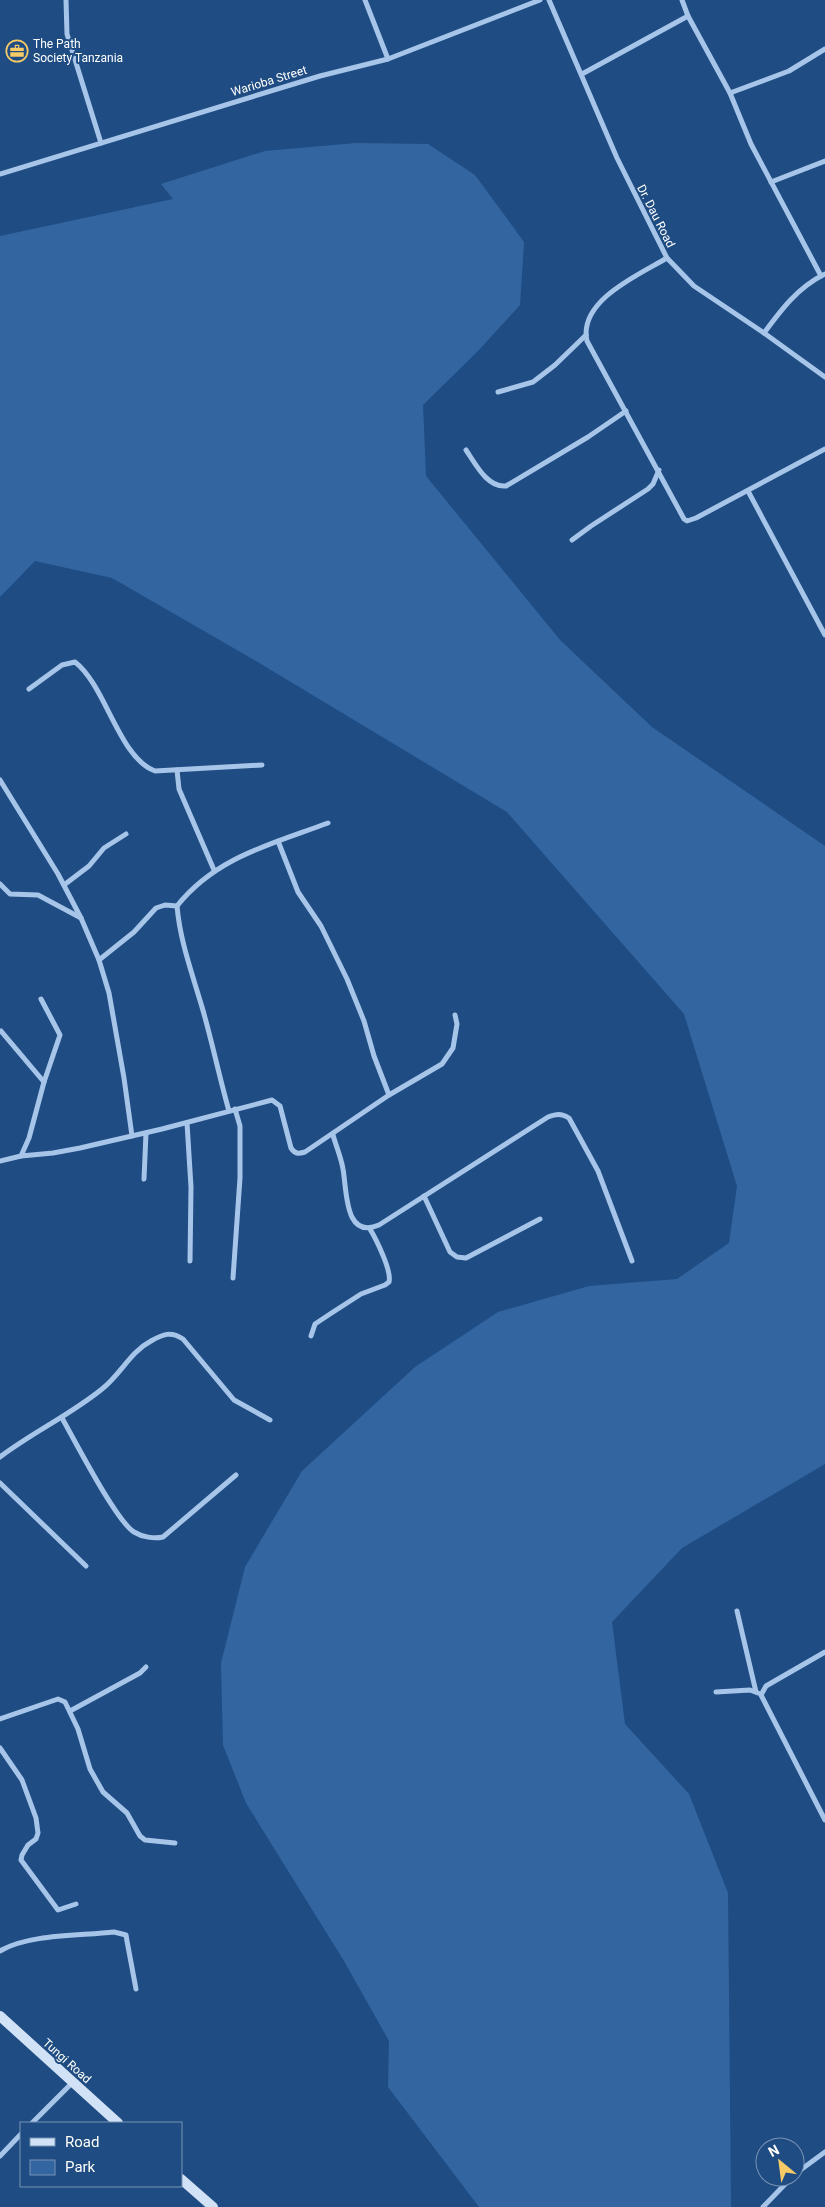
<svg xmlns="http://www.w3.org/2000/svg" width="825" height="2207" font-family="Roboto,sans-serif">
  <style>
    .green { fill: #3366a1 }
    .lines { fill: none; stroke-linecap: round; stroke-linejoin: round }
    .street { stroke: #a6c5e9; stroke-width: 5 }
    .secondary { stroke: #d1e2f7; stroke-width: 10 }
    .labels { text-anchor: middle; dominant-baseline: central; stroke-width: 4; stroke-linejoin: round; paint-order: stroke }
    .poi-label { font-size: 12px; fill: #fff; stroke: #1f4c83; text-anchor: start }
    .street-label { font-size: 12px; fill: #fff; stroke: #1f4c83 }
  </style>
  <rect width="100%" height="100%" fill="#1f4c83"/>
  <path class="green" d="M 356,143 L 428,144 L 475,175 L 524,242 L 520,305 L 478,351 L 423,405 L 426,476 L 560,640 L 652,727 L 825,846 L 825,1464 L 682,1548 L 612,1622 L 625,1724 L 689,1794 L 728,1893 L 731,2207 L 479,2207 L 388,2087 L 389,2041 L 344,1961 L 246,1803 L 223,1745 L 221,1663 L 245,1567 L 302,1471 L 415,1367 L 498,1312 L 589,1286 L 677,1279 L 729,1243 L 737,1186 L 684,1014 L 507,812 L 256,661 L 112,578 L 35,561 L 0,597 L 0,236 L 173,199 L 161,184 L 265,151 Z"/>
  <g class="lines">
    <g class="street">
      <path d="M 66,0 L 67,34 L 101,143"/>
      <path d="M 365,0 L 388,59"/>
      <path d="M 549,0 L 617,158 L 667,258 L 694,286 L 764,333 L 825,377"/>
      <path d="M 682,0 L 688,16 L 730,93 L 751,144 L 821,276"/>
      <path d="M 582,74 L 688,16"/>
      <path d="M 730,93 L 789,71 L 825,49"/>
      <path d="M 0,174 L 320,76 L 388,59 L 540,0"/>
      <path d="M 771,182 L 825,161"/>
      <path d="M 667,258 C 638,275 578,301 587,341 L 684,519 L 687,521 L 696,518 L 825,449"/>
      <path d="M 764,333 C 781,310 798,287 825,274"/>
      <path d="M 498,392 L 533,382 L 555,365 L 586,335"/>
      <path d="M 466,450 C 475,463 487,488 506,486 L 588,437 L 626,411"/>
      <path d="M 748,491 L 825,635"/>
      <path d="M 572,540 L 591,526 L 648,489 L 653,484 L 659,470"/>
      <path d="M 29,689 L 62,665 L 75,662 C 106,686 119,758 155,771 L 262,765"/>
      <path d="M 177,770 L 179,789 L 214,870"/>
      <path d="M 0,780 L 58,874 L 81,918 L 99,960 L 109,993 L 124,1078 L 132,1136"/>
      <path d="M 278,841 L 298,892 L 321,926 L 347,979 L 364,1021 L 374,1056 L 389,1095"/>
      <path d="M 0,884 L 10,894 L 38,895 L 81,918"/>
      <path d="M 64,885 L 89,866 L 104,848 L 126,834"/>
      <path d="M 99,960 L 134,932 L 156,908 L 165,905 L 177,906"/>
      <path d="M 1,1031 L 44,1082"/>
      <path d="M 229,1111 C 219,1076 212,1041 202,1007 C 192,973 180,941 177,906 C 216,857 272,844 328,823"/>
      <path d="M 187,1123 L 191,1187 L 190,1261"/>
      <path d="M 333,1135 C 336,1146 341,1157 343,1169 C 347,1190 344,1240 379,1225 L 548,1117 C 556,1114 561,1113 569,1118 L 598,1171 L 632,1261"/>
      <path d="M 21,1156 L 29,1138 L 44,1082 L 60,1035 L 41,999"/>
      <path d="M 0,1161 L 21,1156 L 53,1153 L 80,1148 L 162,1129 L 272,1100 L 280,1106 L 291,1148 C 295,1154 298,1154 305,1152 L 389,1095 L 442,1064 L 453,1048 L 457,1024 L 455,1015"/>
      <path d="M 144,1179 L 146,1133"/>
      <path d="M 424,1196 L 450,1252 L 457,1257 L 466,1258 L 540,1219"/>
      <path d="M 233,1278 L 240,1178 L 240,1126 L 235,1109"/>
      <path d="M 311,1336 L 315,1324 L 330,1314 L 361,1294 L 385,1285 L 389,1282 C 392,1271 376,1239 370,1229"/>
      <path d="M 62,1418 C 75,1441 116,1521 134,1532 C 142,1537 154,1539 163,1537 L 236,1475"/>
      <path d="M 0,1457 C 33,1432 70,1415 102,1389 C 121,1374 130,1352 151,1341 C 163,1334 171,1331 183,1339 L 234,1400 L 270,1420"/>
      <path d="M 0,1483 L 86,1566"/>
      <path d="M 737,1611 L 756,1692"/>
      <path d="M 825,1652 L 766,1686 L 761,1695 L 825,1820"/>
      <path d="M 716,1692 L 750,1690 L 758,1693"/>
      <path d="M 70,1711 L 140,1673 L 146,1667"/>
      <path d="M 0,1719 L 58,1699 L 65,1702 L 78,1729 L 90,1769 L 103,1792 L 127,1813 L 140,1836 L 145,1840 L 175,1843"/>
      <path d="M 0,1748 L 22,1780 L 36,1818 L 38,1833 L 36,1839 L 28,1845 L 22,1855 L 21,1860 L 58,1910 L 76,1904"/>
      <path d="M 0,1951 C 28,1934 80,1936 114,1932 L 126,1935 L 127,1941 L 136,1989"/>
      <path d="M 32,2123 L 72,2083"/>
      <path d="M 0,2156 L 21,2134"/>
      <path d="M 795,2174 L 825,2152"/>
      <path d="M 763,2207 L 792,2177"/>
    </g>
    <g class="secondary">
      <path d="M 0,2016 L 118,2123"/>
      <path d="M 181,2179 L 213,2207"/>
    </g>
  </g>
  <defs>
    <g id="office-ring" transform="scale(1.125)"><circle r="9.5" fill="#1f4c83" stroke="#f7cb66" stroke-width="1.5"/><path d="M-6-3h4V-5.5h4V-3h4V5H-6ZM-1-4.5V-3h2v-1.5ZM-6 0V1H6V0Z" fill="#f7cb66"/></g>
  </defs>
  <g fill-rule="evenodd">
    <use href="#office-ring" x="17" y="51"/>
  </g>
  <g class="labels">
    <g class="poi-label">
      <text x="33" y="44">The Path<tspan x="33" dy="14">Society Tanzania</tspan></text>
    </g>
    <g class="street-label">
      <text transform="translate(269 81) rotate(-17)">Warioba Street</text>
      <text transform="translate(656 216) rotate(63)">Dr. Dau Road</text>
      <text transform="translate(67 2061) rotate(42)">Tungi Road</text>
    </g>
  </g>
  <rect x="20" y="2122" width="162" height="65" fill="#1f4c83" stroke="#7994b5"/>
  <rect x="30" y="2138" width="25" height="8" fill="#d1e2f7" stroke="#7994b5"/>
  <text x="65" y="2147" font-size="15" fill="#ffffff">Road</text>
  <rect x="30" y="2160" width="25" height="15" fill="#3366a1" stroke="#7994b5"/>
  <text x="65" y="2172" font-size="15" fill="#ffffff">Park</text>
  <g transform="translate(780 2162) rotate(331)"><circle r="24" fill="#1f4c83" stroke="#7994b5"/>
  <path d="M0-4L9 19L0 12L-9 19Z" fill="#f7cb66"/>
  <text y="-8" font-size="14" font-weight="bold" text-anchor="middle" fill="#ffffff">N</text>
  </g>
</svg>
